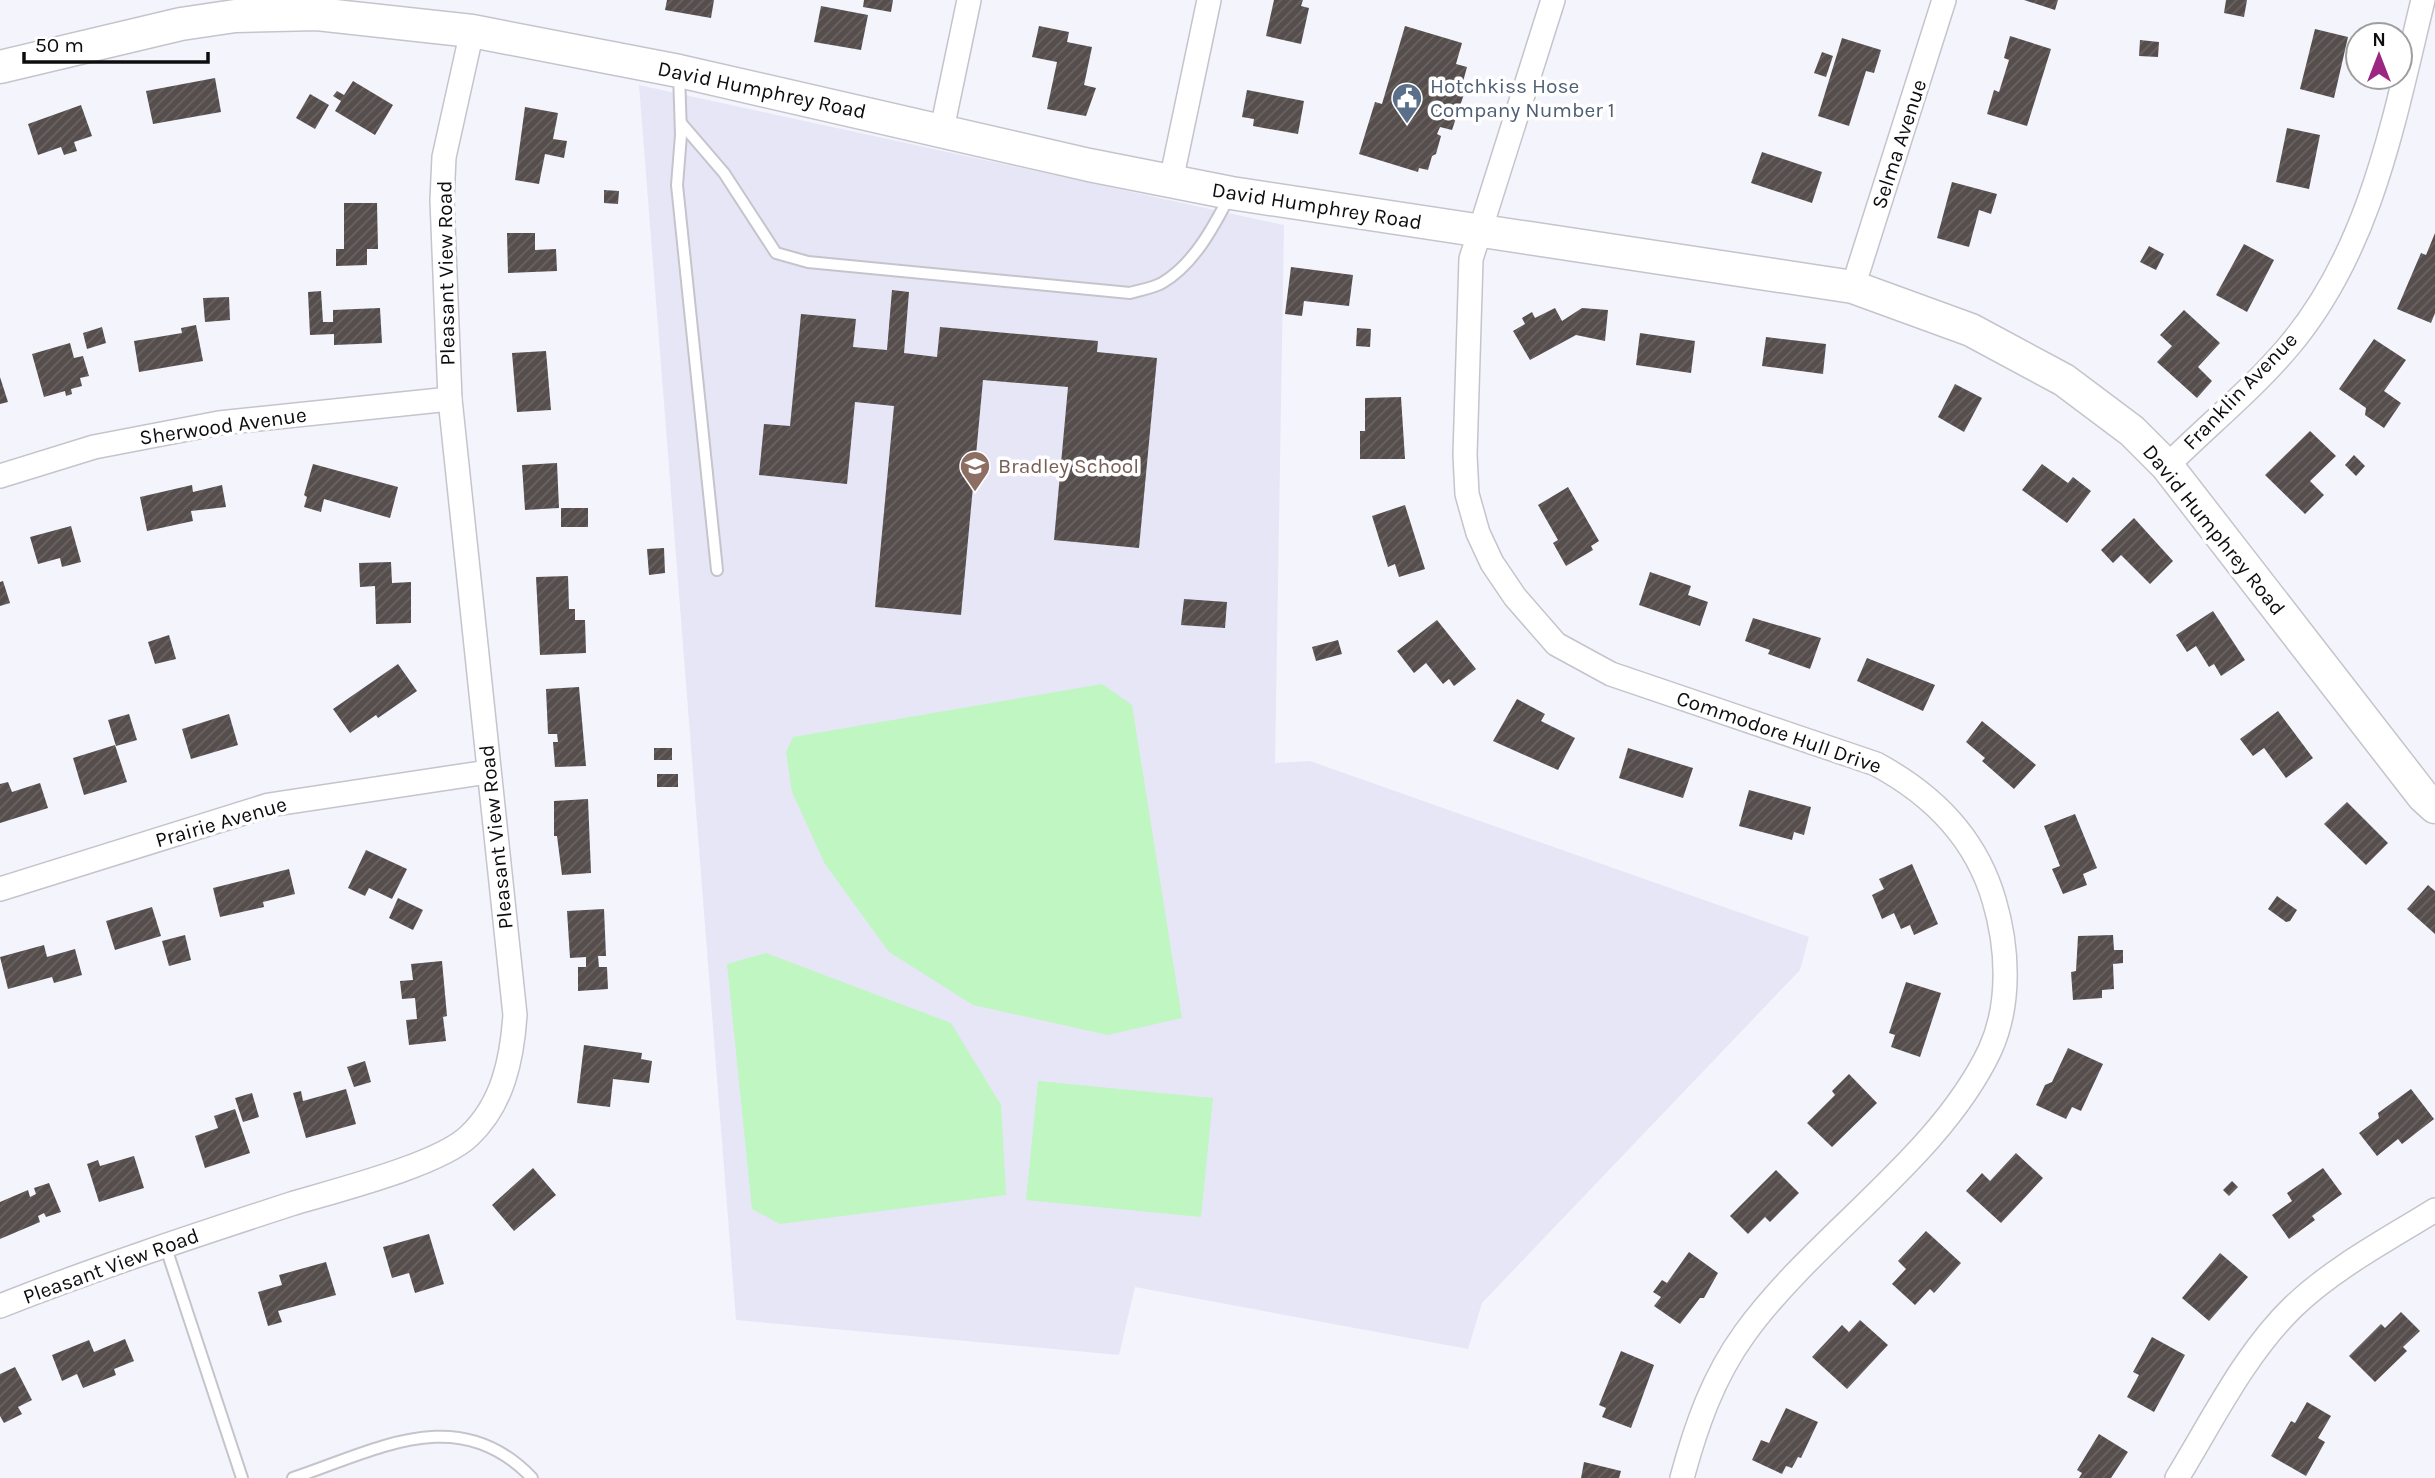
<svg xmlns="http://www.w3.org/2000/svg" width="2435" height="1478" font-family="Karla,sans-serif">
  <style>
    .built { fill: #e7e6f6 }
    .pitch { fill: #bff6c2 }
    .building { fill: url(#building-hatch) }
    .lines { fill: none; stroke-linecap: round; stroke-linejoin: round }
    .lane-casing { stroke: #c5c4cc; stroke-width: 14 }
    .street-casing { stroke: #c5c4cc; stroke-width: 26 }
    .secondary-casing { stroke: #c5c4cc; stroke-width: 35 }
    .lane { stroke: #fff; stroke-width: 10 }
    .street { stroke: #fff; stroke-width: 23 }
    .secondary { stroke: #fff; stroke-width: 32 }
    .labels { text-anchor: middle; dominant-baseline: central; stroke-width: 7; stroke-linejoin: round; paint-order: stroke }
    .service-label { font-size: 21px; fill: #4e5e75; stroke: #fff; text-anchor: start }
    .street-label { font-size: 21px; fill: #0d0d10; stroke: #fff }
    .education-label { font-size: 21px; fill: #785e54; stroke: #fff; text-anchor: start }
  </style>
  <defs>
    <pattern id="building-hatch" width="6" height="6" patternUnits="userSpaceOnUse" patternTransform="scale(1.75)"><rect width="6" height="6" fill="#564e4d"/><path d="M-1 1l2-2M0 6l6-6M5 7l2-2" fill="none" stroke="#696362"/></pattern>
  </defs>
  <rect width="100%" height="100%" fill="#f4f4fc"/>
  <path class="built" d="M 639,85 L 1284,225 L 1275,763 L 1310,761 L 1809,937 L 1800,970 L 1482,1303 L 1468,1349 L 1135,1287 L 1119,1355 L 736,1320 Z"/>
  <g class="pitch">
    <path d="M 1102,684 L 1132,705 L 1182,1018 L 1108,1035 L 973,1005 L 889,952 L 825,864 L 792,792 L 786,752 L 793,737 Z"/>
    <path d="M 766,953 L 951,1023 L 1001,1105 L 1006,1195 L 780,1224 L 752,1209 L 727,964 Z"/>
    <path d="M 1038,1081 L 1213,1098 L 1201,1217 L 1026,1200 Z"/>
  </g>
  <g class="building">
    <path d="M 667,0 L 714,0 L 711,18 L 665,10 Z"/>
    <path d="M 864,0 L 893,0 L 891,12 L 863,7 Z"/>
    <path d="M 1274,0 L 1303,0 L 1301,6 L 1309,8 L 1301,44 L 1266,36 Z"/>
    <path d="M 2024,0 L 2058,0 L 2055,10 Z"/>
    <path d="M 2226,0 L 2247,0 L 2244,17 L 2224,13 Z"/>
    <path d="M 821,6 L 868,15 L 861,50 L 814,42 Z"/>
    <path d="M 1039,26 L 1069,32 L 1067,42 L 1092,47 L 1084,85 L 1096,88 L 1086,116 L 1047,109 L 1057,62 L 1032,57 Z"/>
    <path d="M 1405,26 L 1462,43 L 1456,64 L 1467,67 L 1461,89 L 1465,91 L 1452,130 L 1440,127 L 1437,134 L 1441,136 L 1436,154 L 1432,156 L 1428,170 L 1419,168 L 1418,172 L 1359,154 L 1375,102 L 1382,104 Z"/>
    <path d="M 2315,29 L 2348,37 L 2334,98 L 2300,89 Z"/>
    <path d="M 2010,36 L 2051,49 L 2027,126 L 1987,114 L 1994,90 L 1999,92 L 2009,60 L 2004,58 Z"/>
    <path d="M 1842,38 L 1881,50 L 1874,73 L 1866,71 L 1849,126 L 1818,116 Z"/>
    <path d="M 2140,40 L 2159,42 L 2158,57 L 2139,56 Z"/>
    <path d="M 1822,52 L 1833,56 L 1826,77 L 1814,73 Z"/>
    <path d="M 215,78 L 221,112 L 153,124 L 146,91 Z"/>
    <path d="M 353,81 L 393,105 L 375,135 L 335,111 L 341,101 L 333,96 L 337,91 L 344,95 Z"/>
    <path d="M 1247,90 L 1304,101 L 1298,134 L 1253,126 L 1254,119 L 1242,117 Z"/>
    <path d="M 310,94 L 329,105 L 315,129 L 296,118 Z"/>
    <path d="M 81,105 L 92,136 L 74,142 L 77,151 L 64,155 L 61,147 L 38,155 L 28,124 Z"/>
    <path d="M 525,107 L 558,113 L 553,139 L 567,141 L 564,158 L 545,154 L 539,184 L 515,180 Z"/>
    <path d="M 2287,128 L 2320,135 L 2309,189 L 2276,182 Z"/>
    <path d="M 1762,152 L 1822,172 L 1812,203 L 1751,183 Z"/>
    <path d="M 1952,182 L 1997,194 L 1991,214 L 1979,210 L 1969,247 L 1937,238 Z"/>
    <path d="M 604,190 L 619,191 L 618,204 L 604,203 Z"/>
    <path d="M 344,203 L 377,203 L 378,249 L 367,249 L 367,265 L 336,266 L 336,249 L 344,249 Z"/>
    <path d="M 507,233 L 535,233 L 535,250 L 556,249 L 557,271 L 508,273 Z"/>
    <path d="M 2435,233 L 2435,313 L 2431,323 L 2397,309 L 2421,253 L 2426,255 Z"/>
    <path d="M 2244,244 L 2274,260 L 2247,312 L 2216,295 Z"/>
    <path d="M 2149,246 L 2164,254 L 2156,270 L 2140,262 Z"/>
    <path d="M 1291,267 L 1353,275 L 1349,306 L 1304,301 L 1302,316 L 1285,314 Z"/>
    <path d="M 892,290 L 909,292 L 904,353 L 937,357 L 940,327 L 1098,341 L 1097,352 L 1157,358 L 1139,548 L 1054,540 L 1068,387 L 983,380 L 961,615 L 875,607 L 894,406 L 855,402 L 847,484 L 759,475 L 764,424 L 790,426 L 801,314 L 856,319 L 853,347 L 887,350 Z"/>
    <path d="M 321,291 L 323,322 L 333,322 L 333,310 L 380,308 L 382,343 L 334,345 L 334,334 L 310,335 L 308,292 Z"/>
    <path d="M 229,297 L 230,320 L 205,322 L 203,298 Z"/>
    <path d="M 1555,308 L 1562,321 L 1582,308 L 1608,310 L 1605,341 L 1576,335 L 1530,360 L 1513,331 L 1525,324 L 1522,318 L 1532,312 L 1535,318 Z"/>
    <path d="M 2184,310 L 2220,343 L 2198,367 L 2212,381 L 2197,398 L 2157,362 L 2172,346 L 2160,335 Z"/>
    <path d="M 196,325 L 203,361 L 139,372 L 134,341 L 182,333 L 181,328 Z"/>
    <path d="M 102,327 L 106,343 L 87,349 L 83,333 Z"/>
    <path d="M 1357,328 L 1371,329 L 1370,347 L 1356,346 Z"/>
    <path d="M 1640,333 L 1695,341 L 1691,373 L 1636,365 Z"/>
    <path d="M 1766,337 L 1826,344 L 1823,374 L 1762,366 Z"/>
    <path d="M 2374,339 L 2406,360 L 2384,391 L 2401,403 L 2384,428 L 2365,415 L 2366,408 L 2339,389 Z"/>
    <path d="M 70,343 L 74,358 L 83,356 L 89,376 L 80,378 L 82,386 L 71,389 L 72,394 L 66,396 L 65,391 L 44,397 L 32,354 Z"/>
    <path d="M 546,351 L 551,410 L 517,412 L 512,353 Z"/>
    <path d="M 0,377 L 8,402 L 0,404 Z"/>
    <path d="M 1955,384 L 1982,398 L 1964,432 L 1938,417 Z"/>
    <path d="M 1401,397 L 1405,459 L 1360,459 L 1360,431 L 1365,431 L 1365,398 Z"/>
    <path d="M 2310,431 L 2336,456 L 2310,481 L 2324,495 L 2305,514 L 2265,475 Z"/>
    <path d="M 2354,455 L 2365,466 L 2356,476 L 2345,465 Z"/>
    <path d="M 557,463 L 559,508 L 525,510 L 522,465 Z"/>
    <path d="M 313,464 L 398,487 L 390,518 L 324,499 L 321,512 L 304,507 L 307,497 L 304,495 Z"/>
    <path d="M 2042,464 L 2068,483 L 2073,477 L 2091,491 L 2067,523 L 2022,490 Z"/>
    <path d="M 192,485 L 193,492 L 222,485 L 226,507 L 191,511 L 193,521 L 147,531 L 140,497 Z"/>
    <path d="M 1568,487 L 1599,541 L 1591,546 L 1593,550 L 1566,566 L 1553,543 L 1558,540 L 1538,505 Z"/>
    <path d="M 1405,505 L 1425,569 L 1399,577 L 1395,564 L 1388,567 L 1372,516 Z"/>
    <rect x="561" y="508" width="27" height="19"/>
    <path d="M 2134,518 L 2173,561 L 2150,584 L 2121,555 L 2113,563 L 2101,550 Z"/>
    <path d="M 71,526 L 81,562 L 62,567 L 60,558 L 38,564 L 30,537 Z"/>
    <path d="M 664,548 L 665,573 L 649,575 L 647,549 Z"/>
    <path d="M 391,562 L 392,583 L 411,582 L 411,623 L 376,624 L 375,586 L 360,587 L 359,563 Z"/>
    <path d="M 1650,572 L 1691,586 L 1688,595 L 1708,602 L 1700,626 L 1639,605 Z"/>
    <path d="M 568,576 L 569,609 L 575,609 L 575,620 L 585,620 L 586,653 L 540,655 L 536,577 Z"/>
    <path d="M 3,581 L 10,603 L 0,606 L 0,582 Z"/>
    <path d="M 1184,599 L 1227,602 L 1225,628 L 1181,625 Z"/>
    <path d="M 2213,611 L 2245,660 L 2221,676 L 2214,664 L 2209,667 L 2196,646 L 2187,652 L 2176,635 Z"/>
    <path d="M 1753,618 L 1821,638 L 1810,669 L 1768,654 L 1770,650 L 1745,641 Z"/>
    <path d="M 1437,620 L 1476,669 L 1454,686 L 1449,679 L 1443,684 L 1426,663 L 1414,673 L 1397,651 Z"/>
    <path d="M 169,635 L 176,659 L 155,664 L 148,642 Z"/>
    <path d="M 1338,640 L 1342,654 L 1316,661 L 1312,647 Z"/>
    <path d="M 1867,658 L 1935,685 L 1923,711 L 1857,681 Z"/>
    <path d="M 398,664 L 417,691 L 378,718 L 376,715 L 350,733 L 333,709 Z"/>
    <path d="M 579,687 L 586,766 L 555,767 L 553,742 L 558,742 L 557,734 L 548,734 L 546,689 Z"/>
    <path d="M 1517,699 L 1545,714 L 1541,721 L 1575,738 L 1558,770 L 1493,741 Z"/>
    <path d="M 2278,711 L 2313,758 L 2286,778 L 2264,748 L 2253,756 L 2240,739 Z"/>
    <path d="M 129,714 L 137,740 L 116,746 L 108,720 Z"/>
    <path d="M 229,714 L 238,745 L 191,759 L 182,729 Z"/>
    <path d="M 1982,721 L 2036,765 L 2014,789 L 1982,761 L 1985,758 L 1966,742 Z"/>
    <path d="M 115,745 L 127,782 L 84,795 L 73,758 Z"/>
    <rect x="654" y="748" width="18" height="12"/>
    <path d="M 1628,748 L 1693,768 L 1683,798 L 1619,778 Z"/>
    <rect x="657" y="774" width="21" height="13"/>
    <path d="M 8,782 L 12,792 L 40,783 L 48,808 L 0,823 L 0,784 Z"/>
    <path d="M 1749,790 L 1811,807 L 1804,835 L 1794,832 L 1792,840 L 1739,826 Z"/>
    <path d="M 588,799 L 591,873 L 562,875 L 557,836 L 554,836 L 554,801 Z"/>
    <path d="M 2347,802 L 2388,843 L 2366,865 L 2324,824 Z"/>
    <path d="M 2075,814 L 2097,868 L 2083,874 L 2087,885 L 2063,894 L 2052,869 L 2060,866 L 2044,826 Z"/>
    <path d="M 366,850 L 407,869 L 392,899 L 369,888 L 365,896 L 348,888 Z"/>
    <path d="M 1912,864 L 1938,924 L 1914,935 L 1910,925 L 1901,929 L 1894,913 L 1882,919 L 1872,895 L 1884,889 L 1879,879 Z"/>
    <path d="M 289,869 L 295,894 L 263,902 L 264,907 L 220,917 L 213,888 Z"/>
    <path d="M 2428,885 L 2435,891 L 2435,934 L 2407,909 Z"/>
    <path d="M 2277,896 L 2297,910 L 2290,921 L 2286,922 L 2268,909 Z"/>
    <path d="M 398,898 L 423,910 L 413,930 L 389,918 Z"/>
    <path d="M 152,907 L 161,936 L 115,950 L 106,921 Z"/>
    <path d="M 604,909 L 606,956 L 598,956 L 599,967 L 607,967 L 608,989 L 578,991 L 578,967 L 586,967 L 586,957 L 570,958 L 567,911 Z"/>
    <path d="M 185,935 L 191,960 L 169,966 L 162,941 Z"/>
    <path d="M 2113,935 L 2114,950 L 2123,950 L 2123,963 L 2113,964 L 2114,989 L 2102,990 L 2102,998 L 2073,1000 L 2071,972 L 2076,971 L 2078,936 Z"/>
    <path d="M 44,945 L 47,957 L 75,949 L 82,975 L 54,983 L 52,977 L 8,989 L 0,957 Z"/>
    <path d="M 442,961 L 447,1016 L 443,1017 L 446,1041 L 409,1045 L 406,1020 L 417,1019 L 415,998 L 402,999 L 400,981 L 413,980 L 411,964 Z"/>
    <path d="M 1906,982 L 1941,993 L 1920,1057 L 1891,1047 L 1895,1035 L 1889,1033 Z"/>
    <path d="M 584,1045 L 642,1053 L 641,1059 L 652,1061 L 649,1083 L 613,1079 L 610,1107 L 577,1103 Z"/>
    <path d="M 2068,1048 L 2103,1064 L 2081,1111 L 2072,1107 L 2066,1119 L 2036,1105 L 2045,1085 L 2052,1082 Z"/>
    <path d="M 365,1061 L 371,1082 L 354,1087 L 347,1067 Z"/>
    <path d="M 1849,1074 L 1877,1103 L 1832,1147 L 1807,1123 L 1835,1095 L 1832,1091 Z"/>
    <path d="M 346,1089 L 356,1124 L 306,1138 L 293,1093 L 301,1091 L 303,1101 Z"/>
    <path d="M 2411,1089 L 2434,1119 L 2402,1144 L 2398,1139 L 2377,1156 L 2359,1133 L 2379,1118 L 2378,1113 Z"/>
    <path d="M 252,1093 L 259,1117 L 243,1122 L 235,1098 Z"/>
    <path d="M 235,1109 L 250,1153 L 205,1168 L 195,1136 L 218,1128 L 214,1116 Z"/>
    <path d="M 2016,1153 L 2043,1178 L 2001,1223 L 1966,1191 L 1982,1173 L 1990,1181 Z"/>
    <path d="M 134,1156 L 144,1188 L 99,1202 L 87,1164 L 98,1160 L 100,1166 Z"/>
    <path d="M 533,1168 L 556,1195 L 514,1231 L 492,1205 Z"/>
    <path d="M 2323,1168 L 2342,1194 L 2312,1216 L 2315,1220 L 2289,1239 L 2272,1215 L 2292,1201 L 2287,1193 Z"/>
    <path d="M 1776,1170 L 1799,1193 L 1770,1222 L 1765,1217 L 1748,1234 L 1730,1216 Z"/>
    <path d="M 2232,1181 L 2238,1187 L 2229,1196 L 2223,1190 Z"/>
    <path d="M 49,1183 L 61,1212 L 46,1217 L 44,1213 L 38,1216 L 40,1222 L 0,1239 L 0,1202 L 28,1190 L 30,1197 L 36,1194 L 34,1188 Z"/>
    <path d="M 1926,1231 L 1961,1263 L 1934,1293 L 1930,1289 L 1915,1305 L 1892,1284 L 1906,1269 L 1898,1261 Z"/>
    <path d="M 429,1234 L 444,1284 L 415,1293 L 409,1273 L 392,1278 L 383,1247 Z"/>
    <path d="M 1689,1252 L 1718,1273 L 1704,1298 L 1700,1298 L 1680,1324 L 1654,1306 L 1661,1297 L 1653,1292 L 1662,1280 L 1667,1283 Z"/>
    <path d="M 2220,1253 L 2248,1277 L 2209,1321 L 2182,1298 Z"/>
    <path d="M 326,1262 L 336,1295 L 278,1311 L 282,1322 L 268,1326 L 258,1292 L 282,1285 L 279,1275 Z"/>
    <path d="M 2401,1312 L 2420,1331 L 2403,1347 L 2407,1351 L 2375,1382 L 2349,1356 L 2381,1324 L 2385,1328 Z"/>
    <path d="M 1860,1320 L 1888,1345 L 1847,1389 L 1812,1357 L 1842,1325 L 1849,1332 Z"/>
    <path d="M 2152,1337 L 2185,1355 L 2154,1412 L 2127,1397 L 2139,1375 L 2133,1372 Z"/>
    <path d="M 125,1339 L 134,1361 L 114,1369 L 116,1375 L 83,1388 L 77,1374 L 62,1381 L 52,1355 L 89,1340 L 94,1352 Z"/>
    <path d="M 1621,1351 L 1654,1365 L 1631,1428 L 1602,1417 L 1606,1408 L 1599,1405 Z"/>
    <path d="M 15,1367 L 32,1400 L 18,1407 L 22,1414 L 4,1423 L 0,1416 L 0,1374 Z"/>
    <path d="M 2307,1402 L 2331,1416 L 2318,1438 L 2325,1442 L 2306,1476 L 2271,1456 L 2291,1421 L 2295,1423 Z"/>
    <path d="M 1786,1408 L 1818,1422 L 1801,1458 L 1798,1457 L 1792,1468 L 1786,1466 L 1782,1474 L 1752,1460 L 1761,1440 L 1769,1443 Z"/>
    <path d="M 2099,1434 L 2128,1452 L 2111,1478 L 2079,1478 L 2082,1473 L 2077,1470 Z"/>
    <path d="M 1584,1462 L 1621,1471 L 1619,1478 L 1581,1478 Z"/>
  </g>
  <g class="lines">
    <g class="lane-casing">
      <g id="lane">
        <path d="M 679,73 L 681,135 L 677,185 L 717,570"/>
        <path d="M 681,123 L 724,173 L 776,253 L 808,262 L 1130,293 C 1140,290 1153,288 1162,283 C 1193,265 1213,228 1229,197"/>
        <path d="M 165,1245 L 242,1478"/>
        <path d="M 293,1478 C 377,1450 459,1401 532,1478"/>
      </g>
    </g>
    <g class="street-casing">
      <g id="street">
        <path d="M 1553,0 L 1471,259 L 1465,455 L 1467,494 L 1478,533 L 1492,563 L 1515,597 L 1556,644 L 1611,674 L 1876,764 C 1932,794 1976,838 1994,900 C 2008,947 2011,1004 1990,1050 C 1939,1158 1815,1236 1745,1333 C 1713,1377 1696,1426 1682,1478"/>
        <path d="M 942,129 L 969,0"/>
        <path d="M 1171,181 L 1209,0"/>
        <path d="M 1853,287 L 1944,0"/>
        <path d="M 2167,466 C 2207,426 2253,389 2289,346 C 2371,249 2394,119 2423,0"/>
        <path d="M 0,476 L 94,447 L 219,423 L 450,399"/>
        <path d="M 0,889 L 269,805 L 488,772"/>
        <path d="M 0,1306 C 96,1268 193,1236 291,1204 C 334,1191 439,1165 469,1136 C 503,1104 512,1059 515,1015 L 450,399 L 442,200 L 444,157 L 472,31"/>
        <path d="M 2177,1478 C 2212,1421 2245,1353 2294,1306 C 2335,1267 2387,1240 2435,1210"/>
      </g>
    </g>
    <g class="secondary-casing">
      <path id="secondary" d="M 0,67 L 181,24 L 235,16 L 317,14 L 472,31 L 679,71 L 1089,165 L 1231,193 L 1853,287 L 1971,330 L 2064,380 L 2132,431 L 2167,466 L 2423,796 L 2435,807"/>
    </g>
    <use href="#lane" class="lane"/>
    <use href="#street" class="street"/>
    <use href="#secondary" class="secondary"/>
  </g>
  <defs>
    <g id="civic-pin" transform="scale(1.575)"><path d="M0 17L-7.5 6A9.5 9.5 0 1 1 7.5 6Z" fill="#5c6f8a" stroke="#fff"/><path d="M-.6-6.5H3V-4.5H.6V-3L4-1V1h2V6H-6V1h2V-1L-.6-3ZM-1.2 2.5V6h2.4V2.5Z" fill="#fff"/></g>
    <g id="school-pin" transform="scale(1.575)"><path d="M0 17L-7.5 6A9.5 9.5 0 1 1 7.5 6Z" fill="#8d6e63" stroke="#fff"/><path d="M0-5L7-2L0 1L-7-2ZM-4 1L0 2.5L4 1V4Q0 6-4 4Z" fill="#fff"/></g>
  </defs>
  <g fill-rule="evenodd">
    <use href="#civic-pin" x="1407" y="98"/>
    <use href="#school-pin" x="975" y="466"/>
  </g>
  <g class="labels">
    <g class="service-label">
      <text x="1430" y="86">Hotchkiss Hose<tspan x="1430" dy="24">Company Number 1</tspan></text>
    </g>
    <g class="street-label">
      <text transform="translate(762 90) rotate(12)">David Humphrey Road</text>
      <text transform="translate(1899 144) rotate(-72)">Selma Avenue</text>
      <text transform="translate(1317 206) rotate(9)">David Humphrey Road</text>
      <text transform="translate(446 273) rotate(-91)">Pleasant View Road</text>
      <text transform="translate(2240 391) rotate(-46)">Franklin Avenue</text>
      <text transform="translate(223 426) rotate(-8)">Sherwood Avenue</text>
      <text transform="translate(2214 530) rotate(51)">David Humphrey Road</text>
      <text transform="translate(1779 732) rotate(19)">Commodore Hull Drive</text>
      <text transform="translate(221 822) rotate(-16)">Prairie Avenue</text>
      <text transform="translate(496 837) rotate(-96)">Pleasant View Road</text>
      <text transform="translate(111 1266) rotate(-20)">Pleasant View Road</text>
    </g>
    <g class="education-label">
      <text x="998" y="466">Bradley School</text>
    </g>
  </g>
  <g transform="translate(2379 56)"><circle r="33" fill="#ffffff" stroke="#9e9e9f" stroke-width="2"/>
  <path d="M0-5L12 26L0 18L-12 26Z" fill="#9b2783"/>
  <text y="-10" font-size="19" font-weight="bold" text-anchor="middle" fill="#0d0d10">N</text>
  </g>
  <path d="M24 52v10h184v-10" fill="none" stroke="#0d0d10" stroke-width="3.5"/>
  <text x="35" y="52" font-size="21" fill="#0d0d10" stroke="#ffffff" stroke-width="5" paint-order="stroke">50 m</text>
</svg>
